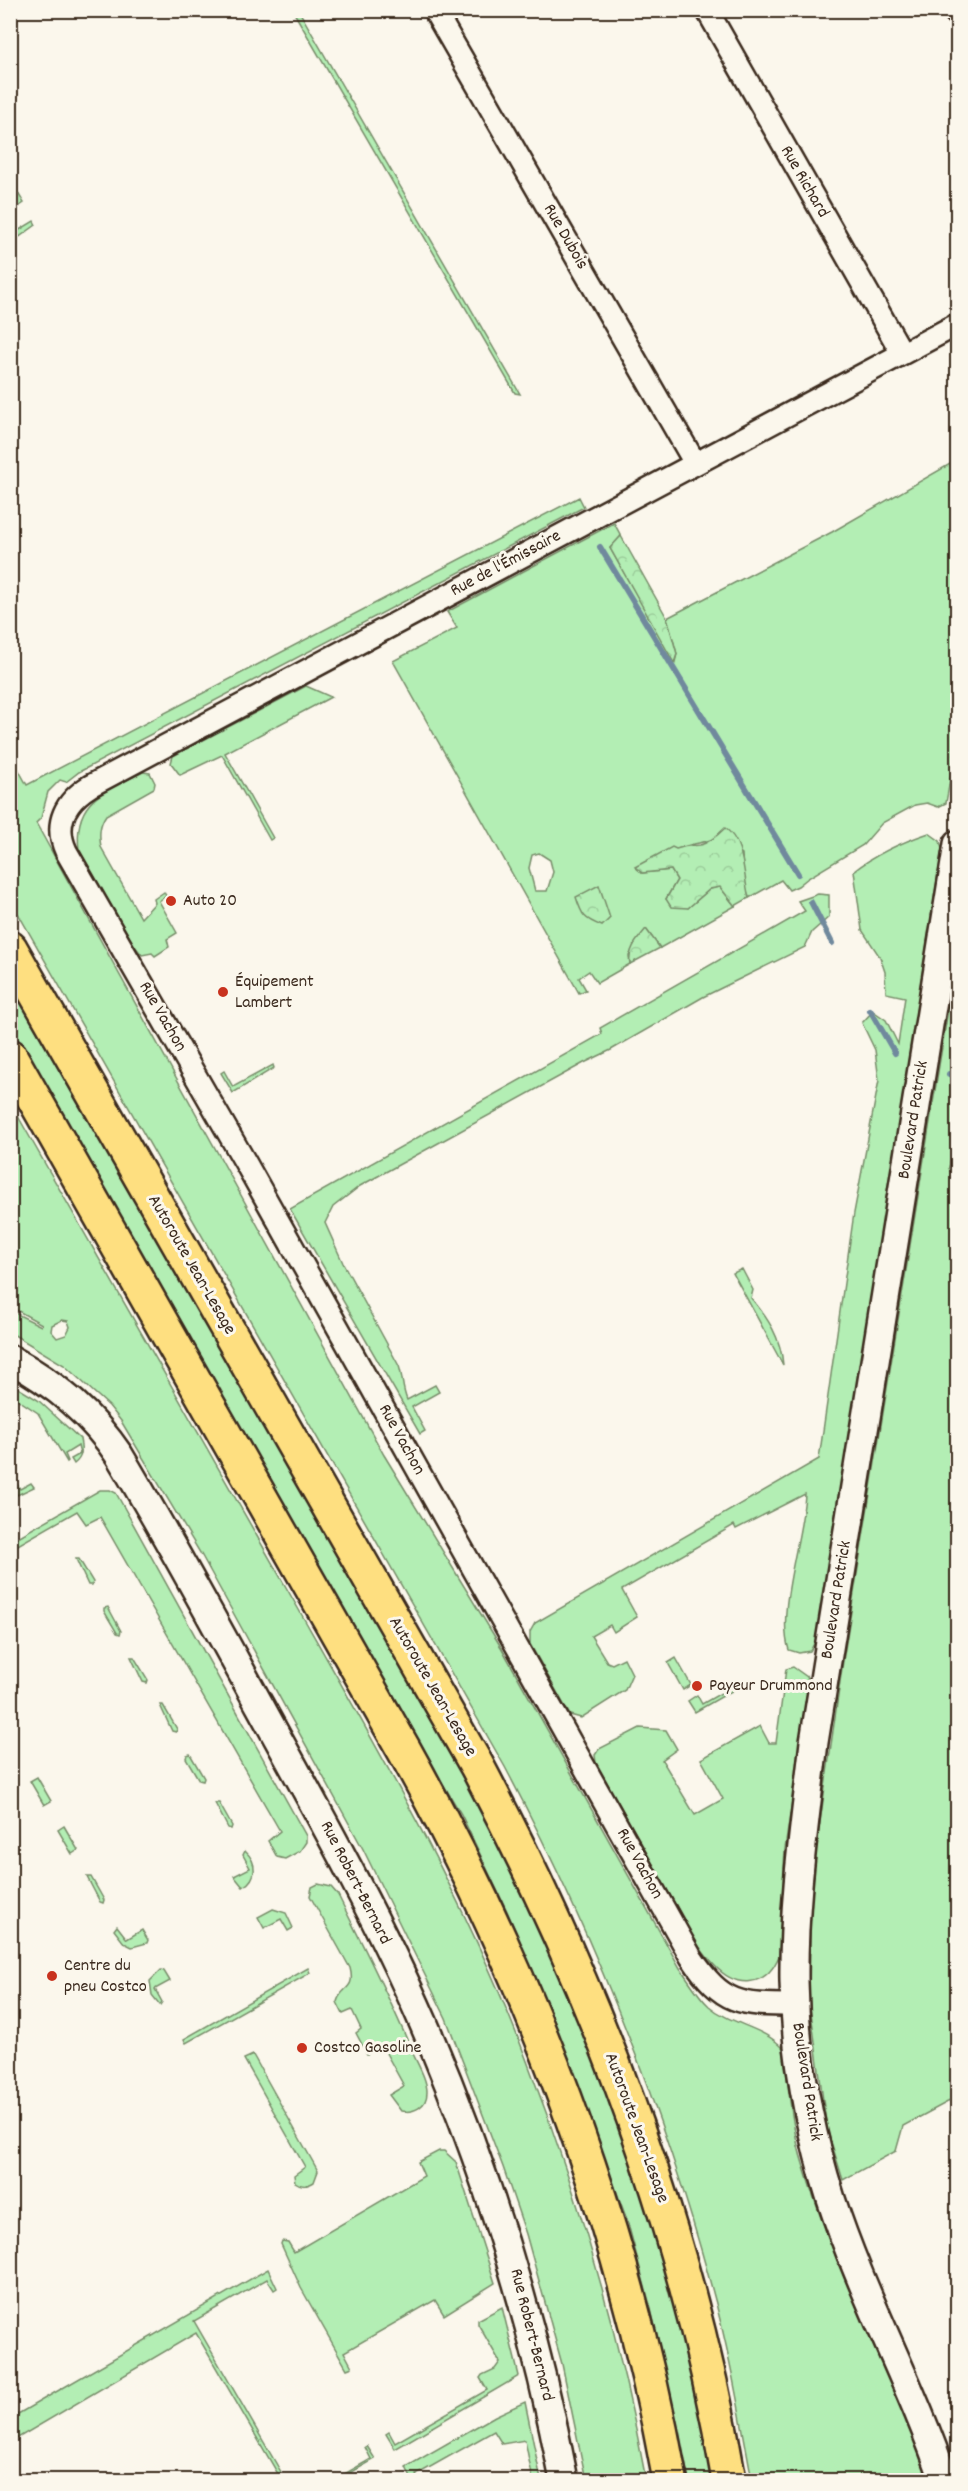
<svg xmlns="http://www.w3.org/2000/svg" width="968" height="2491" font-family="Dekko,sans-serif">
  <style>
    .grass { fill: #b3eeb4; stroke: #778c69; stroke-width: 1.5; fill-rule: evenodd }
    .forest { fill: url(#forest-crowns); stroke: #778c69; stroke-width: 1.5 }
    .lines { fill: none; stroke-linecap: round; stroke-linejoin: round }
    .stream { stroke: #70899d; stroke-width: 6 }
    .minor-casing { stroke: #3b2a1e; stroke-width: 26 }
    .tertiary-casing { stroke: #3b2a1e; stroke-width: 32 }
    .motorway-casing { stroke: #3b2a1e; stroke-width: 38 }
    .minor { stroke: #fbf7ec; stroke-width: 21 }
    .tertiary { stroke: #fbf7ec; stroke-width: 27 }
    .motorway { stroke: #fedf80; stroke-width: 33 }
    .poi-dot { fill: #c8321e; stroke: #fbf7ec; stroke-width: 2 }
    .labels { text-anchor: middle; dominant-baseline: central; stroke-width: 6; stroke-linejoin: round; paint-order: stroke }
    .street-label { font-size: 18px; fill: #3b2a1e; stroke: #fbf7ec }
    .poi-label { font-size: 18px; fill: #3b2a1e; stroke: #fbf7ec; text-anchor: start }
  </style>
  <defs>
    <pattern id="forest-crowns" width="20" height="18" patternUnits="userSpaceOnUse" patternTransform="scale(1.5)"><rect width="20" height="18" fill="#b3eeb4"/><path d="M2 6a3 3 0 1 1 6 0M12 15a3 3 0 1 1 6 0" fill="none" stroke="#9bcc9a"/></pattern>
  </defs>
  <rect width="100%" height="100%" fill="#fbf7ec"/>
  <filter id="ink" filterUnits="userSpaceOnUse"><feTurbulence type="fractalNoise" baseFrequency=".0167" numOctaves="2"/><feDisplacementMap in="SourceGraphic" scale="12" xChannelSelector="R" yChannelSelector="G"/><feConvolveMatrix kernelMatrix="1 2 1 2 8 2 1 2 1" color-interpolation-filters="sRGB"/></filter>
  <g filter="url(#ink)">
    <g class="grass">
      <path d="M 293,11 L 299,11 L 520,394 L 515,393 Z"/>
      <path d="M 10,180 L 24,203 L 11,212 L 10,212 Z"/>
      <path d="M 34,221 L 36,225 L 11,243 L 11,235 Z"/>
      <path d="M 957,460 L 958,734 L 946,803 L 938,807 L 927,803 L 915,805 L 882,823 L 863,845 L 808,878 L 798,886 L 789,890 L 781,880 L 749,898 L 743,876 L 742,854 L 713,839 C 701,844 692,843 680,848 C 667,853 654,864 643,873 L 671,870 L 677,880 L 666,899 L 688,908 L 710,889 L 720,887 L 735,906 L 660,948 L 646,929 L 629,956 L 630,964 L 597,983 L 589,971 L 579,978 L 586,990 L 579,993 L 393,661 L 457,628 L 447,612 L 614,523 L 621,536 L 610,548 L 675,662 L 677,654 L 667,618 L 832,532 ZM 539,853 L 550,860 L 553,872 L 547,891 L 535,891 L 529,868 L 532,855 Z"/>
      <path d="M 579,497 L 584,507 L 79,772 L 66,782 L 60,780 L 48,792 L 41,818 L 36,823 L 384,1455 L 501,1647 L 680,1968 C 689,1980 698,1996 709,2006 C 731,2025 764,2027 783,2048 C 789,2087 791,2126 803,2164 C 836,2274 890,2374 930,2480 L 752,2480 C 740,2415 729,2349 711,2285 C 662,2105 592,1932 505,1767 L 11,901 L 11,811 L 17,801 L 13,795 L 11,796 L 11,756 L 27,785 Z"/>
      <path d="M 306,686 L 331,697 L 225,753 L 273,838 L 270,840 L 222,755 L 180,775 L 171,763 L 173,756 Z"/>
      <path d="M 143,772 L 150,773 L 155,783 L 154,788 L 106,815 C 99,825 99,835 101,847 L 141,918 L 155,903 L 154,899 L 164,892 L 166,896 L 159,901 L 177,933 L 167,939 L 169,947 L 155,956 L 152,953 L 142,955 L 134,945 L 79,850 C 73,799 104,792 143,772 Z"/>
      <path d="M 929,833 L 940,841 L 942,849 L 816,1640 L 810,1651 L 799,1653 L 789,1650 C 776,1611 803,1537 805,1494 L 736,1529 L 734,1525 L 622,1590 L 637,1617 L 614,1632 L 610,1625 L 591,1636 L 607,1662 L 612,1664 L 624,1658 L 632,1674 L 625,1690 L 581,1718 L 570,1715 L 530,1644 L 530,1632 L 535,1623 L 819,1459 L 854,1213 L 879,1080 L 875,1050 L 862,1023 L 873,1011 L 886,1020 L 898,1044 L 905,997 L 886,993 L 885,972 L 880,957 L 862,930 L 854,871 C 877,853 902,842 929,833 Z"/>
      <path d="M 818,894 L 829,895 L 829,917 L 812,932 L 805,947 L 703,997 L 611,1050 L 584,1063 L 360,1186 L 333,1207 L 325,1223 L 343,1263 L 399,1366 C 403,1378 402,1388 407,1400 L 435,1385 L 439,1392 L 412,1407 L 425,1431 L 420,1434 L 290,1209 L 602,1034 L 600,1028 L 805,911 L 798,901 Z"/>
      <path d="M 957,954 L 958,1039 L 954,1060 L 958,1063 L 958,1151 L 954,1144 L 949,1168 L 958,1182 L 957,2097 L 903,2126 L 896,2151 L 843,2180 L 827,2129 L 809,1998 L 811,1885 L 843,1661 Z"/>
      <path d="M 10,984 L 478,1803 C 588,2015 673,2244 712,2480 L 689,2480 L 651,2309 L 627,2220 L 554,2022 L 507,1911 L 461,1814 L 382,1681 L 11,1028 Z"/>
      <path d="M 273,1065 L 274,1068 L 233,1093 L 221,1073 L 224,1071 L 233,1087 Z"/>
      <path d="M 11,1104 C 108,1275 206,1445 303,1617 C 385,1761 468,1905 527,2061 C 579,2196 620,2338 646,2480 L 586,2480 L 562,2364 L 526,2234 L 503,2167 L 446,2018 L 363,1849 L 202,1556 L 121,1421 L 109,1406 L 64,1365 L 11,1333 L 11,1311 L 41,1326 L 42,1324 L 11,1307 ZM 62,1320 L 68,1321 L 70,1327 L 66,1335 L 57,1338 L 51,1331 L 52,1325 Z"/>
      <path d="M 742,1269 L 753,1290 L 751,1298 C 768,1318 781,1338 783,1365 L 733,1273 Z"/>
      <path d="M 10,1383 L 38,1400 L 80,1439 C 82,1450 83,1457 74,1464 L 71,1459 L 80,1454 L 78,1446 L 65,1454 L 68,1461 L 67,1462 L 38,1413 L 11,1395 Z"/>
      <path d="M 10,1473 L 20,1489 L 31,1483 L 34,1487 L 17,1495 L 11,1483 Z"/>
      <path d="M 100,1490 L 110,1490 L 116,1493 L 306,1836 L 306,1842 L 300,1851 L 285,1859 L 277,1857 L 268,1841 L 280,1831 L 100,1517 L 86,1524 L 77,1511 L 11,1549 L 11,1541 Z"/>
      <path d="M 76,1559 L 79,1559 L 93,1582 L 92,1585 L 88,1585 Z"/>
      <path d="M 108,1607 L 121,1631 L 120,1634 L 117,1633 L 104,1611 L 104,1608 Z"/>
      <path d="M 131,1657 L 134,1657 L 148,1680 L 147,1683 L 143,1682 Z"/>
      <path d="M 676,1658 L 691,1685 L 683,1690 L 668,1663 Z"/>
      <path d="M 793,1667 L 807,1677 L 809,1683 L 785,1849 L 779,1956 C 766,1988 736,1989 714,1965 C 694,1944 682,1916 668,1891 C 644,1849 620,1806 596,1763 L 595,1755 L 599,1749 L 640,1728 L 666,1730 L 677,1749 L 662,1760 L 695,1815 L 723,1799 L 701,1759 L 760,1726 L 769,1743 L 776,1743 L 786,1669 Z"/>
      <path d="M 735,1685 L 737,1688 L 695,1712 L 688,1701 L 697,1695 L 702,1704 Z"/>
      <path d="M 160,1705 L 163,1705 L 177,1729 L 176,1732 L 172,1731 Z"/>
      <path d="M 190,1754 L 204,1778 L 203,1781 L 199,1780 L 186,1758 L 187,1755 Z"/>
      <path d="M 37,1777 L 51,1801 L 44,1805 L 30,1781 Z"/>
      <path d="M 215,1803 L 219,1803 L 232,1826 L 231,1829 L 228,1828 Z"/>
      <path d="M 64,1826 L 78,1850 L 72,1854 L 58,1830 Z"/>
      <path d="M 245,1851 C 257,1862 258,1878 243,1887 L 234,1876 L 250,1868 L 243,1855 Z"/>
      <path d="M 87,1877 L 91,1877 L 104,1900 L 103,1903 L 100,1902 Z"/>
      <path d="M 318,1884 L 331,1887 L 338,1895 C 363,1946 389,1996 411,2049 C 416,2062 427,2078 427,2092 C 427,2107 414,2113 401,2111 L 389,2095 L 404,2086 L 382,2046 L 367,2054 L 356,2033 L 361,2029 L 352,2010 L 343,2014 L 337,2002 C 341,1986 356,1991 350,1968 L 310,1896 L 312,1887 Z"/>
      <path d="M 273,1909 L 286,1913 L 293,1928 L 288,1931 L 281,1919 L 264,1928 L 258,1917 Z"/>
      <path d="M 117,1926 L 127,1939 L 142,1930 L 148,1940 L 147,1943 L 132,1947 L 124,1943 L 114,1930 Z"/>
      <path d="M 308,1968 L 310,1973 L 186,2043 L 184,2039 Z"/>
      <path d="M 161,1970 L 164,1971 L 170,1981 L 155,1989 L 162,2002 L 160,2005 L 152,1995 L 150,1981 Z"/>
      <path d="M 253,2055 L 318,2171 L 314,2182 C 307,2186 302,2187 295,2182 L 294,2175 L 305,2167 L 244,2059 Z"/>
      <path d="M 439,2151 L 444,2151 L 456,2162 L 495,2283 L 444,2315 L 435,2300 L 344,2352 L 352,2367 L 347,2369 L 301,2288 L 281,2244 L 282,2241 L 288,2242 L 294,2252 L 424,2176 L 418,2162 Z"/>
      <path d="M 268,2269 L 277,2288 L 274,2290 L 267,2279 L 194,2321 L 281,2472 L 278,2474 L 196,2333 L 11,2442 L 11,2418 Z"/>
      <path d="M 502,2307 L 519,2376 L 395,2449 L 386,2434 L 389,2432 L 395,2443 L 487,2390 L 480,2378 L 482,2375 L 495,2369 L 500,2362 L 478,2324 L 478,2320 Z"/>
      <path d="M 525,2402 L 541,2480 L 533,2480 L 525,2440 L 502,2444 L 494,2431 L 416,2475 L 419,2480 L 412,2480 L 406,2467 L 495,2416 Z"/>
      <path d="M 367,2446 L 375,2459 L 338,2480 L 334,2480 L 371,2459 L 365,2447 Z"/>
    </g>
    <g class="forest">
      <path d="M 621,536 L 667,618 L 677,654 L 674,663 L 610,548 Z"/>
      <path d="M 725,828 C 745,842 743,875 749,898 L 735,906 L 720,887 L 710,889 L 688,908 L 671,907 L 666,899 L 677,880 L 671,870 L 642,873 L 635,867 L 672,847 L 676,849 C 688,845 689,846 700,845 C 709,843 719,834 725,828 Z"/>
      <path d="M 599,885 L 610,918 L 602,926 C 584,919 582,916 576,897 Z"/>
      <path d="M 646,929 L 660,948 L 630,964 C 628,949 637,940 646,929 Z"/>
      <path d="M 954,1143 L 957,1151 L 957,1182 L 949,1168 Z"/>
    </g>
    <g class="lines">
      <g class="stream">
        <path d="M 600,547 L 798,874"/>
        <path d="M 811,902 L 832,943"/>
        <path d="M 870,1010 L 895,1053"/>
        <path d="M 949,1074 L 958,1077"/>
      </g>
      <g class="minor-casing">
        <g id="minor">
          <path d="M 434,10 L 695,463"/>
          <path d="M 707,10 L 902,353"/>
          <path d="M 954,10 L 958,16"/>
          <path d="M 795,2005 C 740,2005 723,2005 691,1957 L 244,1160 L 66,851 C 53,823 66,801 90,786 L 958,324"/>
        </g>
      </g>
      <g class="tertiary-casing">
        <g id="tertiary">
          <path d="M 10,1359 C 54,1383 91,1413 119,1455 C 168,1537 214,1622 260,1706 C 317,1810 376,1914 423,2022 C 487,2170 534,2322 564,2480"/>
          <path d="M 944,2480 C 912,2385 862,2295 831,2199 C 809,2129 795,2055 794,1981 C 793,1901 805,1822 814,1742 L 958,844"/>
        </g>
      </g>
      <g class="motorway-casing">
        <g id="motorway">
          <path d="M 10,948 L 477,1766 C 596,1991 687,2229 729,2480"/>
          <path d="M 10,1056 L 404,1750 C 531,1978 623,2223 670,2480"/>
        </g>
      </g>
      <use href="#minor" class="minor"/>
      <use href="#tertiary" class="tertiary"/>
      <use href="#motorway" class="motorway"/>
    </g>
  </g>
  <g class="poi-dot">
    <circle cx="171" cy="901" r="6"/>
    <circle cx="223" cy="992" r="6"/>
    <circle cx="697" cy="1686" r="6"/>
    <circle cx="52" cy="1976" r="6"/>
    <circle cx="302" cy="2048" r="6"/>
  </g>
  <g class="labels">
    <g class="street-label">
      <text transform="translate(804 182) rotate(60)">Rue Richard</text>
      <text transform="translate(565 237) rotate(60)">Rue Dubois</text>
      <text transform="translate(506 564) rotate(-28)">Rue de l'Émissaire</text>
      <text transform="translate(162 1017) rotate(60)">Rue Vachon</text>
      <text transform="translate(914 1120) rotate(-81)">Boulevard Patrick</text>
      <text transform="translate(191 1265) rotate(60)">Autoroute Jean-Lesage</text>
      <text transform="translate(401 1440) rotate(61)">Rue Vachon</text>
      <text transform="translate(837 1600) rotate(-81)">Boulevard Patrick</text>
      <text transform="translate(432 1687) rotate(60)">Autoroute Jean-Lesage</text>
      <text transform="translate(639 1864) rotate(61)">Rue Vachon</text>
      <text transform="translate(355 1883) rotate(63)">Rue Robert-Bernard</text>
      <text transform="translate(806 2082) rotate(81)">Boulevard Patrick</text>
      <text transform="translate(636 2128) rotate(70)">Autoroute Jean-Lesage</text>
      <text transform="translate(531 2335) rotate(76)">Rue Robert-Bernard</text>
    </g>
    <g class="poi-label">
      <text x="183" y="901">Auto 20</text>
      <text x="235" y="982">Équipement<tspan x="235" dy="21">Lambert</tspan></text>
      <text x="709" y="1686">Payeur Drummond</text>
      <text x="64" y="1966">Centre du<tspan x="64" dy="21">pneu Costco</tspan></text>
      <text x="314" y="2048">Costco Gasoline</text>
    </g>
  </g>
  <rect width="968" height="2491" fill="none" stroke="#fbf7ec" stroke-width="36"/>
  <rect x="18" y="18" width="932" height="2455" fill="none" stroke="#3b2a1e" stroke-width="2" filter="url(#ink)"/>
</svg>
